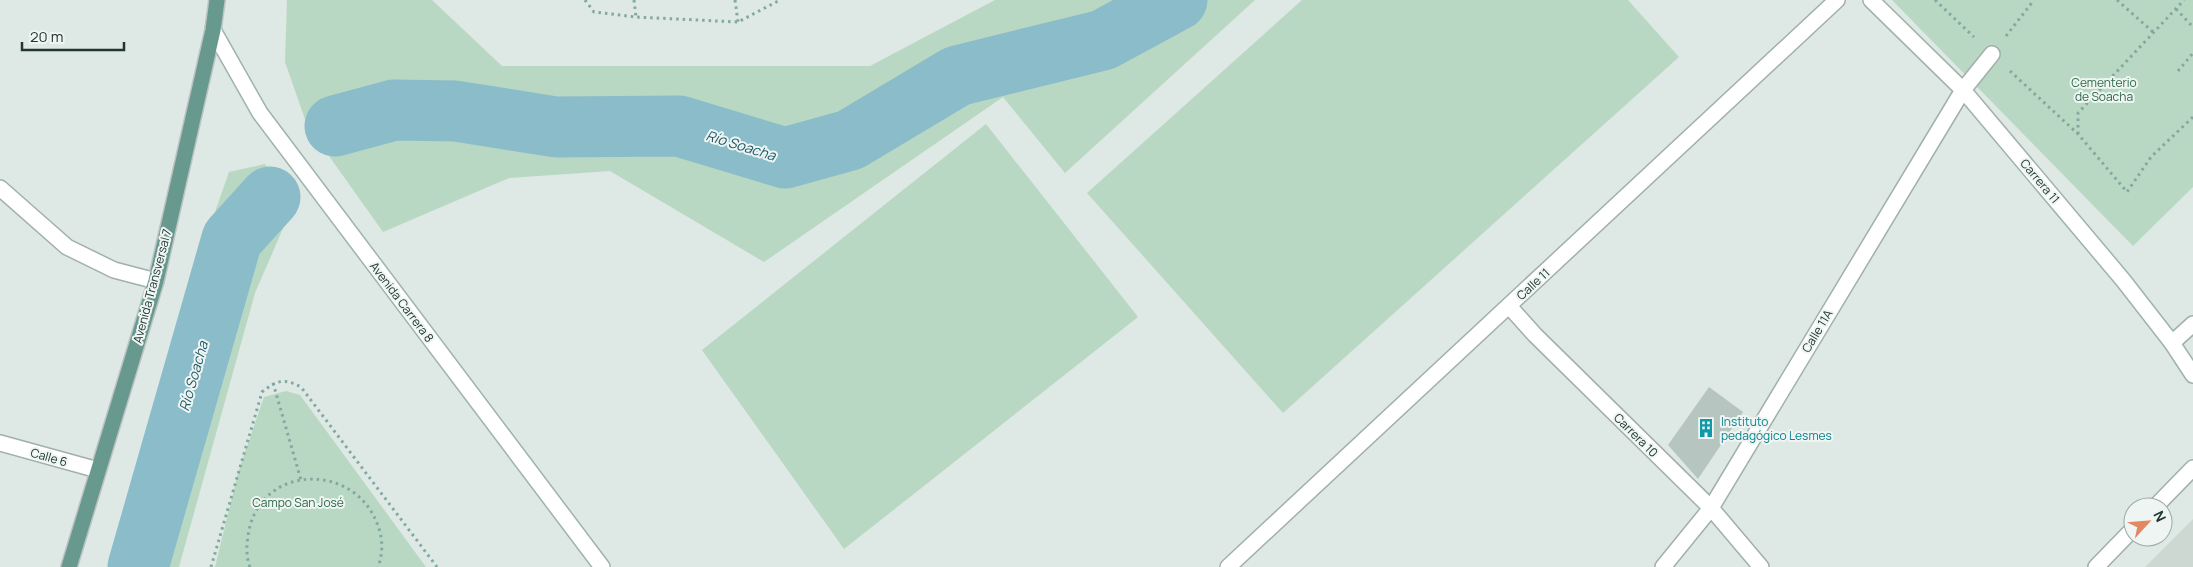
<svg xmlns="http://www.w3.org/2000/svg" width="2193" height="567" font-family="Manrope,sans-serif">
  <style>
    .built { fill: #cdd8d3 }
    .green { fill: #b9d8c3 }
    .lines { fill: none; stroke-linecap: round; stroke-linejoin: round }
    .river { stroke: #8bbcc9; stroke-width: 61 }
    .building { fill: #b7c5c0 }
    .lane-casing { stroke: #a2afab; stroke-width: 18 }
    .street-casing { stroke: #a2afab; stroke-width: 18 }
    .secondary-casing { stroke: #9fb3ac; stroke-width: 18 }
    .primary-casing { stroke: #bcc3c2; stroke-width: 18 }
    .path { stroke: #82a99f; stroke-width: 3; stroke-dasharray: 2.5 4; stroke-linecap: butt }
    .lane { stroke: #fff; stroke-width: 15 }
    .street { stroke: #fff; stroke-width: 15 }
    .secondary { stroke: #fff; stroke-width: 15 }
    .primary { stroke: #67998f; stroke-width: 15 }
    .labels { text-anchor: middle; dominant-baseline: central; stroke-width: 4; stroke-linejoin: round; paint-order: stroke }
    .park-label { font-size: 12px; fill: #306949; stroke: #eef5f2 }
    .street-label { font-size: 12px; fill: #213632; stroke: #eef5f2 }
    .culture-label { font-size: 12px; fill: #0d838f; stroke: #eef5f2; text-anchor: start }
    .water-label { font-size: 14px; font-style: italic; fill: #225b6b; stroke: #eef5f2 }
  </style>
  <rect width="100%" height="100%" fill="#dee8e4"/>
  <path class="built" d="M 2193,519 L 2193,567 L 2145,567 Z"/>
  <g class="green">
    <path d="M 287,0 L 432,0 L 502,66 L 870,66 L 995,0 L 1255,0 L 1065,173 L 1003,97 L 764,262 L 610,171 L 509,178 L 383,232 L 307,125 L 285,62 Z"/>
    <path d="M 1302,0 L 1628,0 L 1679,57 L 1283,413 L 1087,193 Z"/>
    <path d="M 1892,0 L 2193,0 L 2193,187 L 2133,246 Z"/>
    <path d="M 986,124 L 1138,317 L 844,549 L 702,350 Z"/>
    <path d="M 265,164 L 294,203 L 255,293 L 179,567 L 109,567 L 201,252 L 229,172 Z"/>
    <path d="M 286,391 L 300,395 L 426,567 L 215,567 L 238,473 L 264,397 Z"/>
  </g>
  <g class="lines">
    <g class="river">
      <path d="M 335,126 L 394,110 L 455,111 L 556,127 L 679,126 L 785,158 L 850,140 L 957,76 L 1103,40 L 1177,0"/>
      <path d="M 138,567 L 232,239 L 270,197"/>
    </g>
  </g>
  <path class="building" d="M 1709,387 L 1743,412 L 1698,479 L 1668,445 Z"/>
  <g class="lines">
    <g class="lane-casing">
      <g id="lane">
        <path d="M 1963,90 L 1992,54"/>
        <path d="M 0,188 L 67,247 L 114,270 L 156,281"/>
        <path d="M 2172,343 L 2193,324"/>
      </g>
    </g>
    <g class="street-casing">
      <g id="street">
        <path d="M 1509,306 L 1535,335 L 1711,508 L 1761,567"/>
        <path d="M 0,443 L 98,470"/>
        <path d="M 2155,507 L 2193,468"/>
        <path d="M 1228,567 L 1837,0"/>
        <path d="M 1663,567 L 1711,508 L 1963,90"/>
        <path d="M 2096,567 L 2133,529"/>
      </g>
    </g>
    <g class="secondary-casing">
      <g id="secondary">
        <path d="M 1871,0 L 1963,90 L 2123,280 L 2172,343 L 2193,375"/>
        <path d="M 213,30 L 260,113 L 602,567"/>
      </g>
    </g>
    <g class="primary-casing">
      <path id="primary" d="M 69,567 L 156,281 L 213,30 L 217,0"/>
    </g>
    <g class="path">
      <path d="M 585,0 L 594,12 L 636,17 L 738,22 L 780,0"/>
      <path d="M 634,0 L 636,17"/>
      <path d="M 735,0 L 738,22"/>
      <path d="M 1935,0 L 1974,37"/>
      <path d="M 2117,0 L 2153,32"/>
      <path d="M 2176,9 L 2193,27"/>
      <path d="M 2006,36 L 2034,0"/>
      <path d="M 2010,71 L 2078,134 L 2127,192 L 2151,157 L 2193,117"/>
      <path d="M 2178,71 L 2193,53"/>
      <path d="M 2078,134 L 2078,113 L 2184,0"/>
      <path d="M 273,383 L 301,480"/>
      <path d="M 211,567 L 262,392 C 277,380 284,378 301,387 L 437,567"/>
      <path d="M 250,567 C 245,554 247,539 250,526 C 267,463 357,464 378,526 C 383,539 383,554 378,567"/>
    </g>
    <use href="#lane" class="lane"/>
    <use href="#street" class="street"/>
    <use href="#secondary" class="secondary"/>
    <use href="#primary" class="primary"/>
  </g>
  <defs>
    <g id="building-bare" transform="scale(1.5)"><path d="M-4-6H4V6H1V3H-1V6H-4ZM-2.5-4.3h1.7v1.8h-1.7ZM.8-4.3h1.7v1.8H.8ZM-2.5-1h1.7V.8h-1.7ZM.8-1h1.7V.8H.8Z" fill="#0f9aa8" stroke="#eef5f2" stroke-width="2.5" paint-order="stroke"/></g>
  </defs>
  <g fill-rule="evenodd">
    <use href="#building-bare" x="1706" y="428"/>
  </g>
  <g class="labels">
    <g class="park-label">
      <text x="2104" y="82">Cementerio<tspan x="2104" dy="14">de Soacha</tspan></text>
      <text x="298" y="502">Campo San José</text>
    </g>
    <g class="street-label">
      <text transform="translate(2040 181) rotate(50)">Carrera 11</text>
      <text transform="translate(1533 284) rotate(-43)">Calle 11</text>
      <text transform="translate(152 286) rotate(-75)">Avenida Transversal 7</text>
      <text transform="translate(402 302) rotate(53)">Avenida Carrera 8</text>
      <text transform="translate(1817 331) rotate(-59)">Calle 11A</text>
      <text transform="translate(1636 435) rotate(45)">Carrera 10</text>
      <text transform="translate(49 457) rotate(16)">Calle 6</text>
    </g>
    <g class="culture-label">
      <text x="1721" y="421">Instituto<tspan x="1721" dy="14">pedagógico Lesmes</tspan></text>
    </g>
    <g class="water-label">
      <text transform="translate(741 145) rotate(17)">Río Soacha</text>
      <text transform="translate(193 376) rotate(-74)">Río Soacha</text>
    </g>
  </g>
  <g transform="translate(2148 522) rotate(64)"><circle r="24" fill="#eef5f2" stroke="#9ca9a5"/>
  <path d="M0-4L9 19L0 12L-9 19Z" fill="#e38861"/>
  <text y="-8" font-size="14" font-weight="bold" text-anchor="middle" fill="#213632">N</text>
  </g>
  <path d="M22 42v8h102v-8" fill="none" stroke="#213632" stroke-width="2.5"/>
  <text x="30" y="42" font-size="15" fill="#213632" stroke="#eef5f2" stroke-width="4" paint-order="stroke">20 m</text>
</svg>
